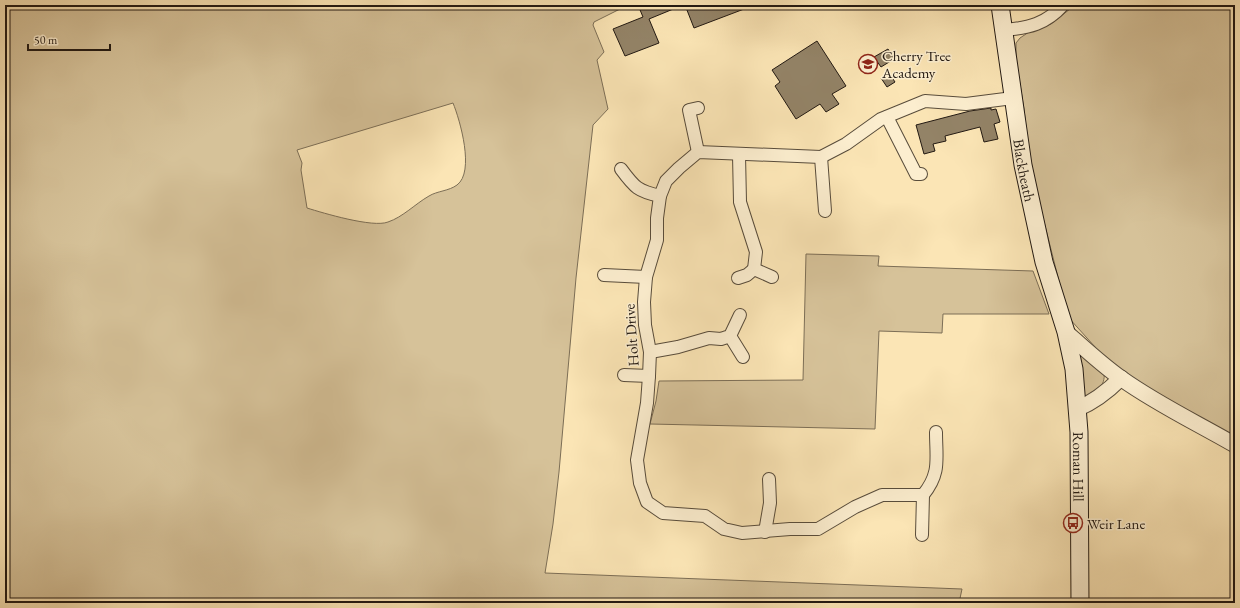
<svg xmlns="http://www.w3.org/2000/svg" width="1240" height="608" font-family="'EB Garamond',serif">
  <style>
    .green { fill: #d6c299; stroke: #7c6e56; fill-rule: evenodd }
    .building { fill: #938367; stroke: #221912 }
    .lines { fill: none; stroke-linecap: round; stroke-linejoin: round }
    .minor-casing { stroke: #584c3b; stroke-width: 14 }
    .tertiary-casing { stroke: #584c3b; stroke-width: 17 }
    .secondary-casing { stroke: #221912; stroke-width: 19 }
    .minor { stroke: #fceecf; stroke-width: 12 }
    .tertiary { stroke: #fceecf; stroke-width: 15 }
    .secondary { stroke: #fceecf; stroke-width: 17 }
    .labels { text-anchor: middle; dominant-baseline: central; stroke-width: 3; stroke-linejoin: round; paint-order: stroke }
    .poi-label { font-size: 15px; fill: #221912; stroke: #fceecf; text-anchor: start }
    .street-label { font-size: 15px; fill: #221912; stroke: #fceecf }
  </style>
  <rect width="100%" height="100%" fill="#fbe5b5"/>
  <filter id="stains"><feTurbulence type="fractalNoise" baseFrequency=".005" numOctaves="4"/><feColorMatrix values="0 0 0 0 .2 0 0 0 0 .09 0 0 0 0 .02 0 0 0 .5 -.17"/></filter>
  <radialGradient id="worn" r=".72"><stop offset=".6" stop-color="#630" stop-opacity="0"/><stop offset="1" stop-color="#630" stop-opacity=".3"/></radialGradient>
  <g class="green">
    <path d="M 5,5 L 628,5 L 594,22 L 593,25 L 604,52 L 597,60 L 608,109 L 593,125 L 576,278 L 559,472 L 553,524 L 545,573 L 962,589 L 959,603 L 5,603 ZM 453,103 C 460,120 475,172 457,185 C 449,191 437,191 429,196 C 415,204 403,217 388,222 C 373,228 323,213 307,208 L 301,170 L 302,163 L 297,150 Z"/>
    <path d="M 1075,5 L 1235,5 L 1235,445 L 1113,365 L 1096,348 L 1068,317 L 1030,166 L 1024,109 L 1016,60 L 1016,43 L 1020,38 L 1029,32 L 1051,24 Z"/>
    <path d="M 806,254 L 879,256 L 878,266 L 1033,271 L 1049,314 L 943,314 L 942,333 L 879,331 L 875,429 L 650,424 L 656,401 L 659,381 L 803,380 Z"/>
    <path d="M 1075,345 L 1104,372 C 1106,388 1095,390 1084,398 L 1084,390 Z"/>
  </g>
  <g class="building">
    <path d="M 638,5 L 683,5 L 649,19 L 659,43 L 625,56 L 613,29 L 643,17 Z"/>
    <path d="M 685,5 L 752,5 L 752,6 L 694,28 Z"/>
    <path d="M 817,41 L 846,86 L 832,94 L 839,104 L 826,112 L 820,104 L 796,119 L 775,86 L 780,82 L 772,70 Z"/>
    <path d="M 888,49 L 894,59 L 881,67 L 874,57 Z"/>
    <path d="M 889,73 L 895,82 L 887,87 L 881,78 Z"/>
    <path d="M 991,108 L 991,110 L 996,109 L 1000,122 L 994,124 L 998,139 L 984,142 L 980,127 L 945,136 L 946,141 L 933,144 L 935,151 L 924,154 L 916,125 L 970,111 Z"/>
  </g>
  <g class="lines">
    <g class="minor-casing">
      <g id="minor">
        <path d="M 1004,30 C 1029,28 1046,24 1063,5"/>
        <path d="M 698,108 L 689,110 L 698,152"/>
        <path d="M 887,117 L 916,174 L 921,174"/>
        <path d="M 739,155 L 740,202 L 756,252 L 754,269 L 772,277"/>
        <path d="M 821,157 L 825,211"/>
        <path d="M 621,169 C 635,188 638,191 660,196"/>
        <path d="M 604,275 L 646,277"/>
        <path d="M 738,278 L 747,275 L 754,269"/>
        <path d="M 730,336 L 743,357"/>
        <path d="M 650,352 L 678,347 L 709,338 L 721,339 L 730,336 L 740,315"/>
        <path d="M 624,375 L 649,376"/>
        <path d="M 936,432 C 936,459 941,473 923,495 L 882,495 L 855,507 L 818,529 L 790,529 L 742,533 L 724,529 L 705,516 L 663,513 L 647,502 L 640,483 L 637,460 L 647,403 L 649,376 L 650,352 L 645,325 L 644,302 L 646,277 L 657,240 L 657,218 L 660,196 L 666,181 L 679,168 L 698,152 L 821,157 L 846,144 L 881,119 L 925,101 L 966,104 L 1013,98"/>
        <path d="M 765,532 L 770,503 L 769,479"/>
        <path d="M 922,535 L 923,495"/>
      </g>
    </g>
    <g class="tertiary-casing">
      <g id="tertiary">
        <path d="M 1066,332 C 1084,348 1102,365 1122,379 C 1157,404 1197,423 1235,445"/>
        <path d="M 1077,409 C 1094,402 1108,391 1121,378"/>
      </g>
    </g>
    <g class="secondary-casing">
      <g id="secondary">
        <path id="s1" d="M 1000,5 L 1023,165 L 1044,262 L 1066,332 L 1074,369 L 1079,432 L 1080,603"/>
      </g>
    </g>
    <use href="#minor" class="minor"/>
    <use href="#tertiary" class="tertiary"/>
    <use href="#secondary" class="secondary"/>
  </g>
  <defs>
    <g id="school-ring" transform="scale(1)"><circle r="9.5" fill="#fceecf" stroke="#8f2418" stroke-width="1.5"/><path d="M0-5L7-2L0 1L-7-2ZM-4 1L0 2.5L4 1V4Q0 6-4 4Z" fill="#8f2418"/></g>
    <g id="bus-ring" transform="scale(1)"><circle r="9.5" fill="#fceecf" stroke="#8f2418" stroke-width="1.5"/><path d="M-5-6H5V4H4V6H2V4H-2V6H-4V4H-5ZM-3.5-4V0h7V-4ZM-3.5 1.2v1.5H-2V1.2ZM2 1.2v1.5H3.5V1.2Z" fill="#8f2418"/></g>
  </defs>
  <g fill-rule="evenodd">
    <use href="#school-ring" x="868" y="64"/>
    <use href="#bus-ring" x="1073" y="523"/>
  </g>
  <g class="labels">
    <g class="poi-label">
      <text x="882" y="55">Cherry Tree<tspan x="882" dy="17">Academy</tspan></text>
      <text x="1087" y="523">Weir Lane</text>
    </g>
    <g class="street-label">
      <text stroke="none"><textPath href="#s1" startOffset="167">Blackheath</textPath></text>
      <text transform="translate(631 335) rotate(-94)">Holt Drive</text>
      <text stroke="none"><textPath href="#s1" startOffset="470">Roman Hill</textPath></text>
    </g>
  </g>
  <rect width="1240" height="608" fill="none" stroke="#fbe5b5" stroke-width="20"/>
  <rect x="6" y="6" width="1228" height="596" fill="none" stroke="#221912" stroke-width="2"/>
  <rect x="10" y="10" width="1220" height="588" fill="none" stroke="#221912"/>
  <path d="M28 44v6h82v-6" fill="none" stroke="#221912" stroke-width="2"/>
  <text x="34" y="44" font-size="12" fill="#221912" stroke="#fceecf" stroke-width="3" paint-order="stroke">50 m</text>
  <rect width="100%" height="100%" filter="url(#stains)"/>
  <rect width="100%" height="100%" fill="url(#worn)"/>
</svg>
